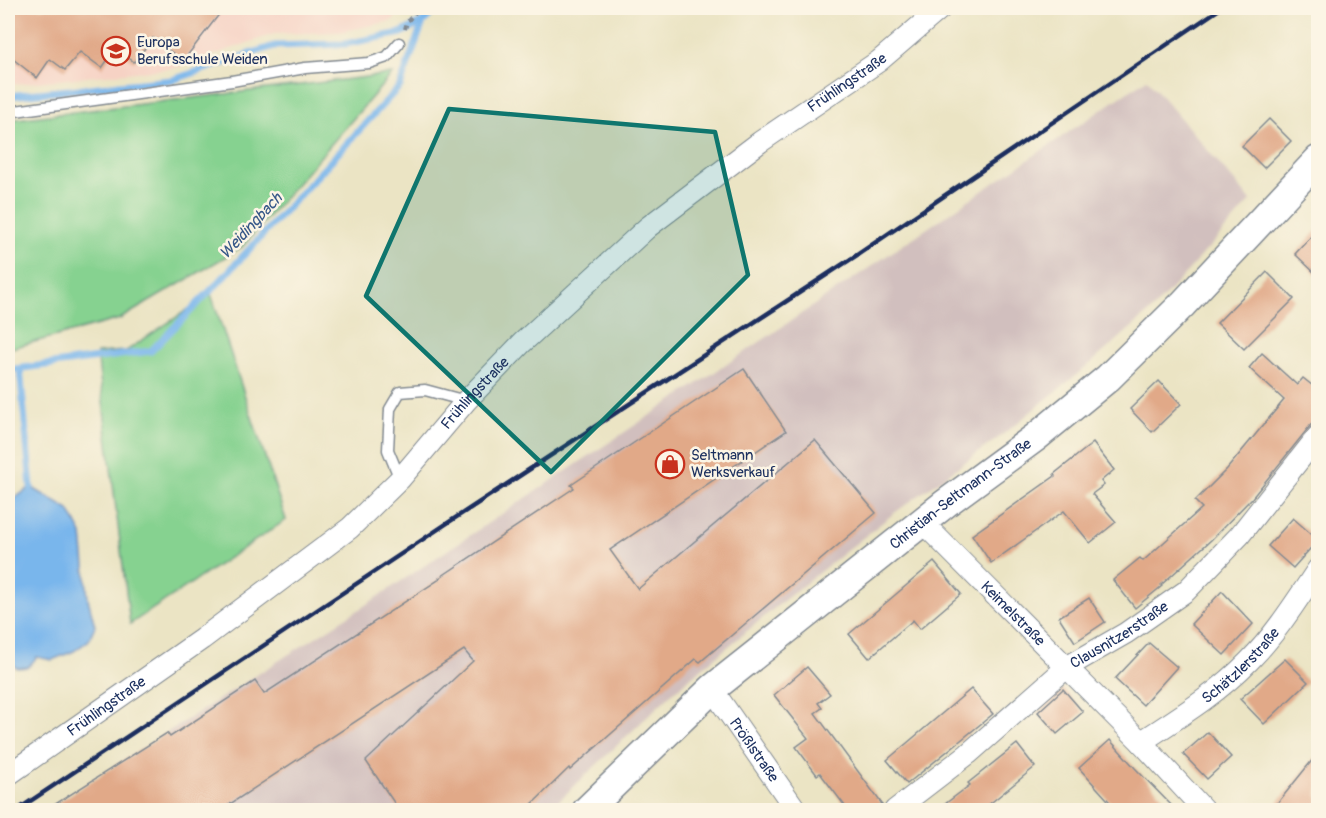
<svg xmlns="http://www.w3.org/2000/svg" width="1326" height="818" font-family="Pangolin,sans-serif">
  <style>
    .built { fill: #f6d2c4 }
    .industrial { fill: #d1bfbe }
    .green { fill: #86d290; stroke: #508077; stroke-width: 1.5 }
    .water { fill: #79b6ec; stroke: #4a72a5; stroke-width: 1.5 }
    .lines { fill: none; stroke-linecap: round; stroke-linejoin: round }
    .stream { stroke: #79b6ec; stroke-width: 7 }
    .building { fill: #e1a988 }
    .service-casing { stroke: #838a91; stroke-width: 13 }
    .minor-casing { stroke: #838a91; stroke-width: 23 }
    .secondary-casing { stroke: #838a91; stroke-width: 31 }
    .path { stroke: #838a91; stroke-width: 4; stroke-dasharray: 4.5 4.5; stroke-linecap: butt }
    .service { stroke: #fff; stroke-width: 10 }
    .minor { stroke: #fff; stroke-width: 21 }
    .secondary { stroke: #fff; stroke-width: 28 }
    .rail { stroke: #1b2f5e; stroke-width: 4.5 }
    .marked { fill: #0f766e; fill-opacity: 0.2; stroke: #0f766e; stroke-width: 4.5; stroke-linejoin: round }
    .labels { text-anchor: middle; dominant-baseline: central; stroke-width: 5; stroke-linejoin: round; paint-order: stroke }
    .poi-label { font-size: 15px; fill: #1b2f5e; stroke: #fcf5e5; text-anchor: start }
    .street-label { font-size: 15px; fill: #1b2f5e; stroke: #fcf5e5 }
    .water-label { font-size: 16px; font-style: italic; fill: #375889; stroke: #fcf5e5 }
  </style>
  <rect width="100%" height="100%" fill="#fcf5e5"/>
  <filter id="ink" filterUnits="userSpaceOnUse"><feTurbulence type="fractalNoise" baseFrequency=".0167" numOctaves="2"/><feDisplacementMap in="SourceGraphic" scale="12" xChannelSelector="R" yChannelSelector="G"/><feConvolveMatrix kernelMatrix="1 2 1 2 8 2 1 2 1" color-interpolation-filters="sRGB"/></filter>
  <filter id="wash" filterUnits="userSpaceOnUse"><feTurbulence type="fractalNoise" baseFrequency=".008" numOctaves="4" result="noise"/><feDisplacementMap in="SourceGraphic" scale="24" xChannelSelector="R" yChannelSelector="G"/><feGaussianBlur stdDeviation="1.35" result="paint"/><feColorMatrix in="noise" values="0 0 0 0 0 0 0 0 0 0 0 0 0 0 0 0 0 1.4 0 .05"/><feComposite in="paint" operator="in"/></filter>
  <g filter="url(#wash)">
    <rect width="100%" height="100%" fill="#ebe4c4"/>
    <path class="built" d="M 8,8 L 404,8 L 392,21 L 340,32 L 274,34 L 176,68 L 8,85 Z"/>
    <path class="industrial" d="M 1147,79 L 1251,201 L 1155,307 L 1091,363 L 1001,436 L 893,514 L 783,601 L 671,694 L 549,810 L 46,810 L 358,610 L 751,348 Z"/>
    <g class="green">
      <path d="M 392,74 L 242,247 L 120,319 L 8,349 L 8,120 Z"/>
      <path d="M 211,294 L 286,520 L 130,624 L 97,353 L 126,351 Z"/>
    </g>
    <path class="water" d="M 31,487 L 69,510 L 82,534 L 88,599 L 95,626 L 88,641 L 74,651 L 52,660 L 37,657 L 28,667 L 17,668 L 8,661 L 8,503 Z"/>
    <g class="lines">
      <g class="stream">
        <path d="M 8,96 L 172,80 L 274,46 L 345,44 L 401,33 L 423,22"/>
        <path d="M 20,369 L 31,487"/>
        <path d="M 8,370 L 151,351 L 220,281 L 400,86 L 423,22 L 437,8"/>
      </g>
    </g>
    <g id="blocks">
      <g class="building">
        <path d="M 8,8 L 224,8 L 183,61 L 153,38 L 134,62 L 116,48 L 102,68 L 80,52 L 65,70 L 50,59 L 37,78 L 8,55 Z"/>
        <path d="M 1269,119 L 1291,141 L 1264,168 L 1242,146 Z"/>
        <path d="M 1318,229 L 1318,276 L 1295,254 Z"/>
        <path d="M 1267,272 L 1294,299 L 1244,349 L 1217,323 Z"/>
        <path d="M 1262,353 L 1297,385 L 1303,378 L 1318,390 L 1318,416 L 1252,498 L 1211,540 L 1161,585 L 1162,586 L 1135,608 L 1113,580 L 1140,558 L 1143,561 L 1202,508 L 1195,501 L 1227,469 L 1284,400 L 1249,368 Z"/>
        <path d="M 744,369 L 786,431 L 610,550 L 638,589 L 815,440 L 876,513 L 700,662 L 696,659 L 570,770 L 569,768 L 526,810 L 399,810 L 366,761 L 473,661 L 464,650 L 221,810 L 46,810 L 167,733 L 170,737 L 255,681 L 264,694 L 440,579 L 439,578 L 574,488 L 571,485 Z"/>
        <path d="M 1159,381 L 1181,404 L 1152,432 L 1130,409 Z"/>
        <path d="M 1093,443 L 1114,470 L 1101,481 L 1104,485 L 1092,494 L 1116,522 L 1090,543 L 1064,511 L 991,563 L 972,535 L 1055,476 L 1054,474 Z"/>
        <path d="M 1293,518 L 1318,540 L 1293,568 L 1268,546 Z"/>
        <path d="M 934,562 L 961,594 L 920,629 L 913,620 L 869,658 L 849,634 Z"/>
        <path d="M 1222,591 L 1253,624 L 1224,655 L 1191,624 Z"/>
        <path d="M 1089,598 L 1105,622 L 1075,642 L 1059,617 Z"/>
        <path d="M 1149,643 L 1177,667 L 1143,705 L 1115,679 Z"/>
        <path d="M 1285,659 L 1308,682 L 1264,724 L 1240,699 Z"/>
        <path d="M 807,667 L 830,694 L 818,703 L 822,708 L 815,713 L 882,804 L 872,810 L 848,810 L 820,773 L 817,775 L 796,747 L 808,738 L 774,695 Z"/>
        <path d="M 971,689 L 993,714 L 907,784 L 887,760 Z"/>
        <path d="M 1063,689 L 1083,712 L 1057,734 L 1038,712 Z"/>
        <path d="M 1208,732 L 1231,757 L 1207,779 L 1183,754 Z"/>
        <path d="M 1110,740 L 1135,768 L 1176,810 L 1117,810 L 1079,768 Z"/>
        <path d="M 1017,744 L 1035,767 L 982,810 L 937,810 L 970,785 L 968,783 Z"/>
        <path d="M 1318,753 L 1318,810 L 1272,810 Z"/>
      </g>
    </g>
  </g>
  <g filter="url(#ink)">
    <use href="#blocks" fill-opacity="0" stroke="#838a91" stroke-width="1.5"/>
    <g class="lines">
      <g class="service-casing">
        <g id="service">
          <path d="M 8,112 L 232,81 L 305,68 L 369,63 L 387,57 L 399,43"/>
          <path d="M 400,479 L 388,450 L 390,409 L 400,392 L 425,390 L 466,401"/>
        </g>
      </g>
      <g class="minor-casing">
        <g id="minor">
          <path id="s1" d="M 922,522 L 1141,742 L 1204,810"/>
          <path id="s2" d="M 712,689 L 796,810"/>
          <path id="s3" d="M 1141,742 C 1179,717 1217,694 1249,661 C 1276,634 1297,600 1318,569"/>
          <path id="s4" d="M 8,775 L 202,639 L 350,528 L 400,479 L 466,401 L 522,343 L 648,227 L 760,142 L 879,61 L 941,8"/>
          <path id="s5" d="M 895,810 L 968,754 L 1067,667 L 1126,633 L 1186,591 L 1239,536 L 1318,436"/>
        </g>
      </g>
      <g class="secondary-casing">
        <g id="secondary">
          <path id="s6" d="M 587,810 L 712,689 L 946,503 L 1036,437 L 1108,378 L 1183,304 L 1318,160"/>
        </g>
      </g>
      <path class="path" d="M 405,29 L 407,22 L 419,8"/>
      <use href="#service" class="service"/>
      <use href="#minor" class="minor"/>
      <use href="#secondary" class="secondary"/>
      <path class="rail" d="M 17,810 L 446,524 L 857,255 L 1221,8"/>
    </g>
  </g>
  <path class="marked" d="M 449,109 L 715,132 L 748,275 L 551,472 L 366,296 Z"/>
  <defs>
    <g id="school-ring" transform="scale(1.5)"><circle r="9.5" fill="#fcf5e5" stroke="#c8321e" stroke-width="1.5"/><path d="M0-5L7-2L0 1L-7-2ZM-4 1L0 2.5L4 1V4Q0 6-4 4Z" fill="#c8321e"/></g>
    <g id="shop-ring" transform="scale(1.5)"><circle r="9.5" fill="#fcf5e5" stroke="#c8321e" stroke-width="1.5"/><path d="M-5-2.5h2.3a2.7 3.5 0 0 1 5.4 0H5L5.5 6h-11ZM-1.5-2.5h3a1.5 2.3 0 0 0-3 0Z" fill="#c8321e"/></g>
  </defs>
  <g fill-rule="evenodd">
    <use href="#school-ring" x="116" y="51"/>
    <use href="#shop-ring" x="670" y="464"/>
  </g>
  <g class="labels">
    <g class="poi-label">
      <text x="137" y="42">Europa<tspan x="137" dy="17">Berufsschule Weiden</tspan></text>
      <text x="691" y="455">Seltmann<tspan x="691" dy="17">Werksverkauf</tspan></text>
    </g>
    <g class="street-label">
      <text stroke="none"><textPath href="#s4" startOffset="1092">Frühlingstraße</textPath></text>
      <text stroke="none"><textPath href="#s4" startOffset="606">Frühlingstraße</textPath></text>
      <text stroke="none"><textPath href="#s6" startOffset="490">Christian-Seltmann-Straße</textPath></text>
      <text stroke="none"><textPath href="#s1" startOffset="129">Keimelstraße</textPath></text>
      <text stroke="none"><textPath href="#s5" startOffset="285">Clausnitzerstraße</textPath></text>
      <text stroke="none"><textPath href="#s3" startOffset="126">Schätzlerstraße</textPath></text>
      <text stroke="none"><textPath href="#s4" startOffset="120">Frühlingstraße</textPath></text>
      <text stroke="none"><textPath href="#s2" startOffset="74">Prößlstraße</textPath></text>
    </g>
    <g class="water-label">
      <text transform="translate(251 226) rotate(-47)">Weidingbach</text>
    </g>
  </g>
  <rect width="1326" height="818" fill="none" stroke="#fcf5e5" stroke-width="30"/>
</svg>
